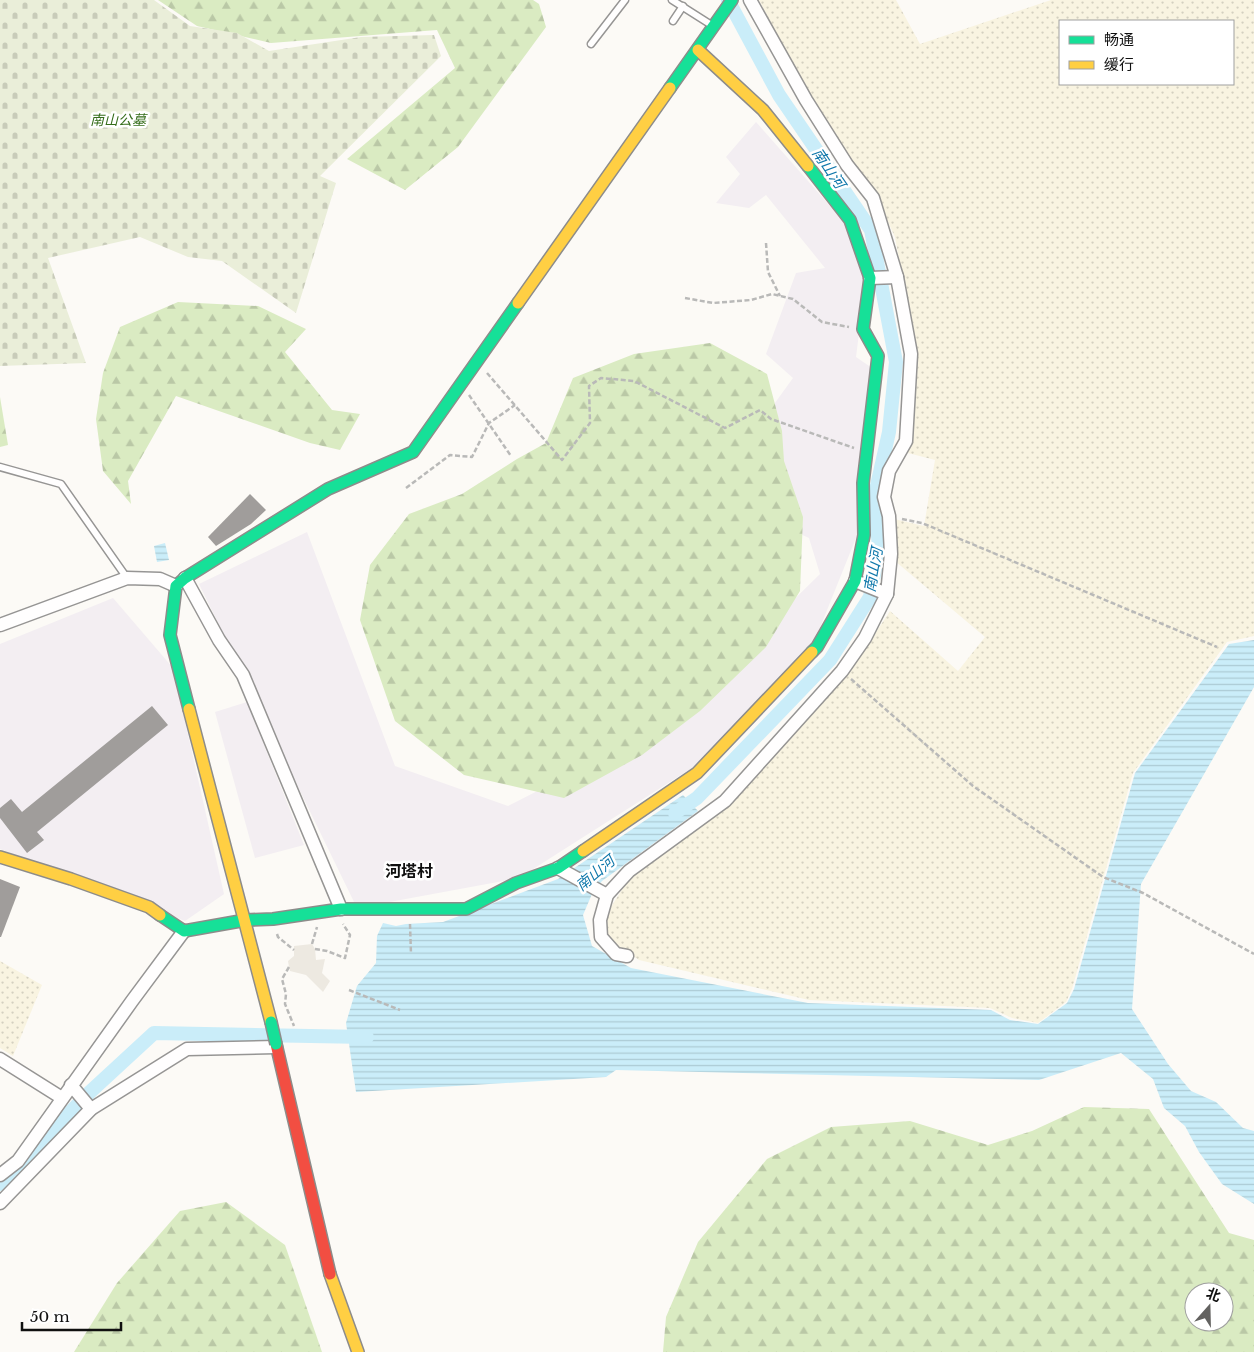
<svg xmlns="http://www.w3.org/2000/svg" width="1254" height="1352" font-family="'Libre Baskerville','Noto Sans SC',serif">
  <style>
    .industrial { fill: #f3eef2 }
    .farmland { fill: url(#farmland-dots); fill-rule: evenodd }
    .forest { fill: url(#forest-firs); fill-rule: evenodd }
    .cemetery { fill: url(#cemetery-stones) }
    .plaza { fill: #ede9e1 }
    .water { fill: url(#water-rules) }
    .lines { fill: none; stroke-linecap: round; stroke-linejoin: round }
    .canal { stroke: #caedf9; stroke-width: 14 }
    .building { fill: #a09d9b }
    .lane-casing { stroke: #969594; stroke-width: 9 }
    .street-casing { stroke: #969594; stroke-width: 15 }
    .fast-casing { stroke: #8d8c8a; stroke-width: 14 }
    .slow-casing { stroke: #8d8c8a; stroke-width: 14 }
    .jam-casing { stroke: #8d8c8a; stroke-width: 14 }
    .path { stroke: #b9b9b8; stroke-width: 2.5; stroke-dasharray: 5 2.5; stroke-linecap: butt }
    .lane { stroke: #fffefe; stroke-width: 6 }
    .street { stroke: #fffefe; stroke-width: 12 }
    .fast { stroke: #16e098; stroke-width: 11 }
    .slow { stroke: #ffcf43; stroke-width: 11 }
    .jam { stroke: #f24e42; stroke-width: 11 }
    .fast-bridge-casing { stroke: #8d8c8a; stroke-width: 14; stroke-linecap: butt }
    .fast-bridge { stroke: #16e098; stroke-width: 11 }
    .labels { text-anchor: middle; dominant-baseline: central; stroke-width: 5; stroke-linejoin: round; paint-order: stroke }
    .park-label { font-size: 14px; font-style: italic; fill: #356d1b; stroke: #fff }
    .water-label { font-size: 15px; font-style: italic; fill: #1078ab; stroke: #fff }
    .quarter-label { font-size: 16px; font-weight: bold; fill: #101010; stroke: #fff }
  </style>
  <defs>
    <pattern id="farmland-dots" width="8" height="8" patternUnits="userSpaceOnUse" patternTransform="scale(1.25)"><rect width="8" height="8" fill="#f9f4e1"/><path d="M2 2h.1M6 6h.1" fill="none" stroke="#d4d0c0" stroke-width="1.8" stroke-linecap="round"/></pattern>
    <pattern id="forest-firs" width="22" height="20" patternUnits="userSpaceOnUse" patternTransform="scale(1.25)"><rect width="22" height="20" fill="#daebc2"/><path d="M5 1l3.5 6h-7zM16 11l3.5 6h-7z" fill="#bac8a6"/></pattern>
    <pattern id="cemetery-stones" width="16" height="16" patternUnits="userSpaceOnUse" patternTransform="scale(1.25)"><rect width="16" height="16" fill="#eaeed9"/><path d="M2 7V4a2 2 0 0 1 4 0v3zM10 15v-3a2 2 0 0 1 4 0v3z" fill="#c8cbb9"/></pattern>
    <pattern id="water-rules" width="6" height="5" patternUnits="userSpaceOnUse" patternTransform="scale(1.25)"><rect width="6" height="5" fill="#caedf9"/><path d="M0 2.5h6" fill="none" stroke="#accad4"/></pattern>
  </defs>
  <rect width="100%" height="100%" fill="#fcfaf6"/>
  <g class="industrial">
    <path d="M 756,122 L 845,223 L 866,278 L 856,357 L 872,368 L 858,533 L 815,640 L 695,766 L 519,878 L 357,908 L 199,584 L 307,532 L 395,766 L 508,806 L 665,726 L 820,574 L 809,538 L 770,520 L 772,407 L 793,378 L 766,354 L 796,273 L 825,268 L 766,195 L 749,208 L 716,203 L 740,174 L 726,157 Z"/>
    <path d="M 113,598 L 173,668 L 224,894 L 185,921 L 0,849 L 0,644 Z"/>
    <path d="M 247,702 L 304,845 L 255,858 L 215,712 Z"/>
  </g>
  <g class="farmland">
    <path d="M 759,0 L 896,0 L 920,44 L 1051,0 L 1254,0 L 1254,636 L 1227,642 L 1133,773 L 1072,989 L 1066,1002 L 1038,1023 L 1012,1018 L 990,1008 L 809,1000 L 639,960 L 606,938 L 602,921 L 632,874 L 727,805 L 863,652 L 890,611 L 958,671 L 985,637 L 895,561 L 894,519 L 924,526 L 935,460 L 904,452 L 916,354 L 895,237 L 876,196 L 810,98 ZM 1060,21 L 1233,21 L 1233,84 L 1060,84 Z"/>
    <path d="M 0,961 L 42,985 L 13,1056 L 0,1048 Z"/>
  </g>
  <g class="forest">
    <path d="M 158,0 L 533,0 L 539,4 L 546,27 L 458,147 L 405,190 L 347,159 L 455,68 L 437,30 L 271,43 L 197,26 Z"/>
    <path d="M 178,302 L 258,306 L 306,329 L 285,352 L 332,410 L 360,414 L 340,450 L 310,443 L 176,396 L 128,481 L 131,504 L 103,471 L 96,419 L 103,373 L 120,327 Z"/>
    <path d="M 710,343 L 767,374 L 782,431 L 784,461 L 803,517 L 800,591 L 766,647 L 700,711 L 642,755 L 564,798 L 464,775 L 395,721 L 360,620 L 370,565 L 409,514 L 462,494 L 517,459 L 546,443 L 573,378 L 634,354 Z"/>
    <path d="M 0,397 L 8,445 L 0,447 Z"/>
    <path d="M 1084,1107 L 1149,1109 L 1229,1233 L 1254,1240 L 1254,1352 L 663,1352 L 666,1317 L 698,1242 L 767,1159 L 831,1127 L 910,1121 L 988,1145 L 1032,1131 ZM 1194,1292 L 1224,1292 L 1224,1322 L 1194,1322 Z"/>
    <path d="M 226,1202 L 285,1245 L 322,1352 L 74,1352 L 117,1283 L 180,1211 Z"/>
  </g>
  <path class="cemetery" d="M 0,0 L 154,0 L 190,26 L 237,33 L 269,51 L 361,37 L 434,35 L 441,56 L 320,176 L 336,183 L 296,313 L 222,261 L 188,257 L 140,237 L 48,258 L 86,363 L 0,366 Z"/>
  <path class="plaza" d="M 312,944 L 315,949 L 316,960 L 325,959 L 322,973 L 330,981 L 323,992 L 306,975 L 290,971 L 289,967 L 288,961 L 294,956 L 294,946 Z"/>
  <g class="water">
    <path d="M 165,543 L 169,560 L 157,562 L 154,546 Z"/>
    <path d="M 1254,640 L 1254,687 L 1141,884 L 1132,1009 L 1168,1064 L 1191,1091 L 1216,1102 L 1243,1128 L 1254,1131 L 1254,1204 L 1222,1184 L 1199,1152 L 1185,1126 L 1164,1108 L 1153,1079 L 1121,1053 L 1039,1080 L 616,1070 L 606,1077 L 356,1092 L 346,1023 L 357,986 L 376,963 L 377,936 L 383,923 L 396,926 L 406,924 L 443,922 L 558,879 L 683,795 L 698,811 L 602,881 L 592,894 L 583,915 L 592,946 L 631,968 L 808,1003 L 991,1010 L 1010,1020 L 1038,1024 L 1067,1003 L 1074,989 L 1135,773 L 1229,644 Z"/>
  </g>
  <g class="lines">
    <g class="canal">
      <path d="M 675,813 L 697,798 L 830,660 L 870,597 L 879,546 L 874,499 L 889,432 L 896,362 L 871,230 L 779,95 L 728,0"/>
      <path d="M 0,1184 L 90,1092 L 154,1033 L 367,1037"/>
    </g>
  </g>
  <g class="building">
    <path d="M 250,494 L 266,510 L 251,524 L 216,546 L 208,537 Z"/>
    <path d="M 152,706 L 168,725 L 37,832 L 44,840 L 27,853 L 0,818 L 0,808 L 11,799 L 22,812 Z"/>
    <path d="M 0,879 L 20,887 L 1,937 L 0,937 Z"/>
  </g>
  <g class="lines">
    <g class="lane-casing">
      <g id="lane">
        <path d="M 672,0 L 713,26"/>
        <path d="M 673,21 L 683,6"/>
        <path d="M 591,44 L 625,0"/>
        <path d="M 0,467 L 61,484 L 127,578"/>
      </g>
    </g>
    <g class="street-casing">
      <g id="street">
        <path d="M 870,278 L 897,277"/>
        <path d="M 185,578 L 219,640 L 243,675 L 341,909"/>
        <path d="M 855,581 L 887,594"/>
        <path d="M 0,625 L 127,578 L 160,579 L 176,586"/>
        <path d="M 558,868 L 607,895"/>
        <path d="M 627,956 L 616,954 L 601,937 L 600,920 L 607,895 L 629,871 L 725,801 L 842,671 L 865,638 L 887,594 L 891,554 L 889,516 L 884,497 L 889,471 L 906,441 L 911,354 L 897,277 L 873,198 L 847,165 L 806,100 L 750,0"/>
        <path d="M 0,1059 L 62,1098"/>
        <path d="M 71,1085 L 91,1109"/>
        <path d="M 0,1175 L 18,1161 L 132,1001 L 184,931"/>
        <path d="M 0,1203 L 91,1109 L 187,1049 L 276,1047"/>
      </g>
    </g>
    <g class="fast-casing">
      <g id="fast">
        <path d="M 670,88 L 732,0"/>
        <path d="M 808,166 L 850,220 L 870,278 L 863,329 L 878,356 L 863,483 L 864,535 L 855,581 L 817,647 L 812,652"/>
        <path d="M 189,709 L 170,635 L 176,586 L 185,578 L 328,489 L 413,452 L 518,303"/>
        <path d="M 160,915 L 184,931 L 246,920 L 273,919 L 341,909 L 466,909 L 516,883 L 558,868 L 583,851"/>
      </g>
    </g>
    <g class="slow-casing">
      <g id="slow">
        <path d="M 698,50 L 763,110 L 808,166"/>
        <path d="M 518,303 L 670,88"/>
        <path d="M 189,709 L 271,1022"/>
        <path d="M 583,851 L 697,773 L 812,652"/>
        <path d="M 0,857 L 71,879 L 149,907 L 160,915"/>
        <path d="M 330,1274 L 358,1352"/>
      </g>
    </g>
    <g class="jam-casing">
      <path id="jam" d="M 276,1044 L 330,1274"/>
    </g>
    <g class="path">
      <path d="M 766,243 L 768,272 L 780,296"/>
      <path d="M 685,298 L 713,303 L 751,300 L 772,294 L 793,299 L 822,322 L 849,327"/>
      <path d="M 487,373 L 562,460 L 590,423 L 589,386 L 601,378 L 634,381 L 725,428 L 760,410 L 771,419 L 854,448"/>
      <path d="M 469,395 L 511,456"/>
      <path d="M 406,488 L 450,455 L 472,457 L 489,423 L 515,405"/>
      <path d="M 902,519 L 922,523 L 1217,647"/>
      <path d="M 851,679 L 973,786 L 1103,877 L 1143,893 L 1254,954"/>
      <path d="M 410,924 L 411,954"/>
      <path d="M 277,934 L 278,937 L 294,950"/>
      <path d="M 312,944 L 317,927"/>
      <path d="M 315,949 L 327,951 L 345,958 L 350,935 L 343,924"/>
      <path d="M 289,967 L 282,979 L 286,994 L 285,1004 L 294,1026"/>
      <path d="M 349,990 L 400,1010"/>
    </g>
    <use href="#lane" class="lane"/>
    <use href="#street" class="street"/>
    <use href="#fast" class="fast"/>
    <use href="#slow" class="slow"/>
    <use href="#jam" class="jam"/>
    <g class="fast-bridge-casing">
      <path id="fast-bridge" d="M 271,1022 L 276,1044"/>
    </g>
    <use href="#fast-bridge" class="fast-bridge"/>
  </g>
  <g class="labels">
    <g class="park-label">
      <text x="118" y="120">南山公墓</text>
    </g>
    <g class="water-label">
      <text transform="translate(829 168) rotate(56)">南山河</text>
      <text transform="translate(873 570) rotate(-80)">南山河</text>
      <text transform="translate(595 873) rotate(-40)">南山河</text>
    </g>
    <g class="quarter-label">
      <text x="409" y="871">河塔村</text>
    </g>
  </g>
  <rect x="1059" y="20" width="175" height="65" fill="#ffffff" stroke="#9f9f9f"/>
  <rect x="1069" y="36" width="25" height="8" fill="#16e098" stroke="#9f9f9f"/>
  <text x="1104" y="45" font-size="15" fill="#101010">畅通</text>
  <rect x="1069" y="61" width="25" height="8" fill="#ffcf43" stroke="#9f9f9f"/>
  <text x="1104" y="70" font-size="15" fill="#101010">缓行</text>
  <g transform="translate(1209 1307) rotate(20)"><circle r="24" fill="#ffffff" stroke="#9f9f9f"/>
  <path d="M0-4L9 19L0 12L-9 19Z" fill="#636260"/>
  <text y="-8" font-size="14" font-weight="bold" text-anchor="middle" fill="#101010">北</text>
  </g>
  <path d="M22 1322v8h99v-8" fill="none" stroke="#101010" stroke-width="2.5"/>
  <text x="30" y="1322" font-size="15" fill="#101010" stroke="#ffffff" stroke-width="4" paint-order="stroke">50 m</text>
</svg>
